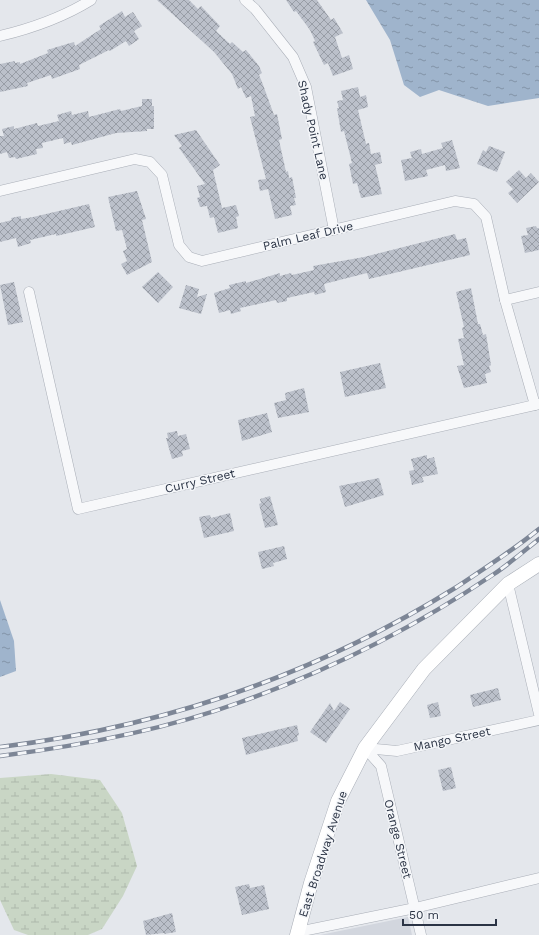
<svg xmlns="http://www.w3.org/2000/svg" width="539" height="935" font-family="'Work Sans',sans-serif">
  <style>
    .built { fill: #d2d6de }
    .wetland { fill: url(#wetland-marsh) }
    .water { fill: url(#water-ripples) }
    .building { fill: url(#building-cross-hatch) }
    .lines { fill: none; stroke-linecap: round; stroke-linejoin: round }
    .minor-casing { stroke: #a9aeb7; stroke-width: 11 }
    .secondary-casing { stroke: #a9aeb7; stroke-width: 15 }
    .minor { stroke: #f7f8fa; stroke-width: 10 }
    .secondary { stroke: #fff; stroke-width: 14 }
    .rail-casing { stroke: #7d8696; stroke-width: 4.5 }
    .rail { stroke: #f4f6f9; stroke-width: 3; stroke-dasharray: 9; stroke-linecap: butt }
    .labels { text-anchor: middle; dominant-baseline: central; stroke-width: 3; stroke-linejoin: round; paint-order: stroke }
    .street-label { font-size: 12px; fill: #2b3445; stroke: #f4f6f9 }
  </style>
  <defs>
    <pattern id="wetland-marsh" width="20" height="14" patternUnits="userSpaceOnUse"><rect width="20" height="14" fill="#c9d6c5"/><path d="M1 5h8M5 5V1M11 12h8M15 12V8" fill="none" stroke="#adb8ab"/></pattern>
    <pattern id="water-ripples" width="26" height="14" patternUnits="userSpaceOnUse"><rect width="26" height="14" fill="#9fb4cc"/><path d="M2 4q2-2 4 0t4 0M15 11q2-2 4 0t4 0" fill="none" stroke="#8293a7"/></pattern>
    <pattern id="building-cross-hatch" width="8" height="8" patternUnits="userSpaceOnUse"><rect width="8" height="8" fill="#bbc0ca"/><path d="M0 0l8 8M0 8l8-8" fill="none" stroke="#989da6"/></pattern>
  </defs>
  <rect width="100%" height="100%" fill="#e4e7ec"/>
  <path class="built" d="M 408,917 L 412,935 L 320,935 Z"/>
  <path class="wetland" d="M 51,774 L 100,780 L 122,813 L 137,866 L 123,896 L 102,929 L 88,935 L 28,935 L 14,930 L 0,900 L 0,778 Z"/>
  <g class="water">
    <path d="M 366,0 L 539,0 L 539,98 L 488,106 L 439,90 L 420,97 L 404,85 L 390,40 Z"/>
    <path d="M 0,600 L 14,641 L 16,671 L 0,677 Z"/>
  </g>
  <g class="building">
    <path d="M 157,0 L 189,0 L 198,9 L 201,6 L 220,26 L 216,31 L 230,44 L 232,42 L 243,52 L 246,50 L 259,66 L 262,73 L 259,75 L 262,82 L 274,115 L 277,114 L 282,139 L 279,140 L 286,172 L 288,171 L 289,178 L 292,177 L 296,198 L 294,198 L 296,205 L 290,206 L 292,215 L 275,219 L 268,189 L 260,191 L 258,180 L 266,179 L 250,117 L 255,116 L 251,96 L 246,98 L 241,87 L 238,89 L 232,74 L 214,52 Z"/>
    <path d="M 286,0 L 317,0 L 331,20 L 334,18 L 343,33 L 335,37 L 342,58 L 349,55 L 353,69 L 333,76 L 328,63 L 324,65 L 313,42 L 315,41 L 310,30 L 296,11 L 294,12 Z"/>
    <path d="M 122,11 L 125,17 L 133,12 L 142,26 L 134,31 L 139,39 L 129,46 L 126,41 L 110,51 L 109,50 L 79,65 L 80,69 L 52,79 L 51,75 L 27,83 L 28,86 L 0,92 L 0,64 L 15,61 L 15,63 L 20,62 L 20,64 L 48,53 L 47,50 L 67,44 L 74,42 L 75,46 L 101,29 L 99,26 Z"/>
    <path d="M 358,87 L 360,97 L 366,95 L 368,107 L 358,110 L 366,144 L 369,143 L 371,154 L 380,152 L 382,163 L 375,165 L 382,194 L 361,198 L 357,183 L 353,184 L 349,164 L 352,163 L 344,131 L 341,132 L 337,108 L 339,108 L 337,101 L 343,100 L 341,91 Z"/>
    <path d="M 142,99 L 152,99 L 152,106 L 154,106 L 154,129 L 147,129 L 147,131 L 116,133 L 72,145 L 71,142 L 64,144 L 63,138 L 42,143 L 43,148 L 36,149 L 37,154 L 16,159 L 15,157 L 9,158 L 7,152 L 0,154 L 0,136 L 4,136 L 2,129 L 14,126 L 14,129 L 37,123 L 38,126 L 59,121 L 57,115 L 71,111 L 72,115 L 88,111 L 89,117 L 120,109 L 121,111 L 142,106 Z"/>
    <path d="M 196,130 L 220,165 L 213,170 L 222,208 L 236,205 L 239,216 L 236,217 L 238,228 L 218,233 L 214,217 L 210,218 L 207,206 L 200,207 L 197,198 L 200,197 L 197,186 L 205,184 L 179,148 L 182,146 L 174,135 Z"/>
    <path d="M 452,140 L 460,168 L 446,171 L 445,165 L 426,170 L 428,176 L 405,181 L 401,160 L 412,158 L 410,152 L 421,149 L 422,154 L 443,148 L 441,143 Z"/>
    <path d="M 489,146 L 505,152 L 497,172 L 477,164 L 483,150 L 486,152 Z"/>
    <path d="M 519,170 L 526,178 L 531,173 L 539,182 L 517,203 L 508,193 L 513,189 L 506,182 Z"/>
    <path d="M 137,191 L 146,219 L 142,220 L 152,262 L 127,275 L 121,264 L 127,261 L 123,251 L 127,249 L 122,230 L 116,231 L 108,197 Z"/>
    <path d="M 89,204 L 95,227 L 56,236 L 56,234 L 30,240 L 31,243 L 18,247 L 16,238 L 0,242 L 0,223 L 12,220 L 11,218 L 21,216 L 21,219 L 33,217 Z"/>
    <path d="M 536,226 L 537,228 L 539,228 L 539,250 L 525,253 L 521,236 L 528,235 L 526,228 Z"/>
    <path d="M 455,234 L 457,240 L 466,238 L 470,255 L 369,279 L 367,273 L 324,284 L 326,292 L 315,295 L 314,292 L 287,298 L 287,301 L 277,303 L 276,300 L 240,308 L 241,311 L 231,314 L 230,310 L 219,313 L 214,293 L 230,288 L 229,285 L 246,281 L 246,283 L 280,273 L 280,276 L 291,273 L 292,275 L 314,270 L 313,266 L 364,257 Z"/>
    <path d="M 158,272 L 173,287 L 158,303 L 142,287 Z"/>
    <path d="M 14,282 L 23,322 L 8,325 L 0,285 Z"/>
    <path d="M 186,285 L 199,289 L 197,297 L 207,294 L 201,314 L 179,308 Z"/>
    <path d="M 471,288 L 478,324 L 480,324 L 483,335 L 486,334 L 491,365 L 489,366 L 491,372 L 485,374 L 487,383 L 464,388 L 457,366 L 464,365 L 458,339 L 464,338 L 462,328 L 464,327 L 456,292 Z"/>
    <path d="M 380,363 L 386,388 L 345,397 L 340,372 Z"/>
    <path d="M 304,388 L 309,412 L 278,418 L 274,403 L 286,400 L 285,393 Z"/>
    <path d="M 267,413 L 272,432 L 242,441 L 238,420 Z"/>
    <path d="M 177,431 L 178,436 L 186,434 L 190,449 L 182,451 L 183,456 L 172,459 L 166,438 L 168,438 L 167,433 Z"/>
    <path d="M 427,455 L 427,459 L 434,457 L 438,474 L 422,477 L 424,482 L 412,485 L 409,471 L 414,470 L 411,459 Z"/>
    <path d="M 379,478 L 384,495 L 345,507 L 339,486 Z"/>
    <path d="M 270,496 L 278,525 L 265,528 L 259,504 L 261,503 L 260,499 Z"/>
    <path d="M 230,513 L 234,531 L 204,538 L 199,517 L 210,515 L 211,518 Z"/>
    <path d="M 284,546 L 287,559 L 273,563 L 274,566 L 262,569 L 258,552 Z"/>
    <path d="M 498,688 L 501,700 L 473,707 L 470,695 Z"/>
    <path d="M 340,702 L 350,709 L 326,743 L 310,732 L 330,703 L 334,711 Z"/>
    <path d="M 438,702 L 441,716 L 430,718 L 427,705 Z"/>
    <path d="M 297,725 L 299,735 L 297,736 L 298,741 L 246,755 L 242,738 Z"/>
    <path d="M 451,767 L 456,788 L 443,791 L 438,770 Z"/>
    <path d="M 249,884 L 250,888 L 264,885 L 269,909 L 242,915 L 235,887 Z"/>
    <path d="M 172,913 L 176,932 L 164,934 L 164,933 L 146,935 L 143,921 Z"/>
  </g>
  <g class="lines">
    <g class="minor-casing">
      <g id="minor">
        <path d="M 245,0 L 255,9 L 293,57 L 306,87 L 334,230"/>
        <path d="M 0,36 C 33,28 62,18 91,0"/>
        <path d="M 0,191 L 135,159 L 150,162 L 162,175 L 179,245 L 189,257 L 202,261 L 455,201 L 474,204 L 486,217 L 505,300 L 535,405"/>
        <path d="M 29,292 L 78,509 L 539,404"/>
        <path d="M 505,300 L 539,292"/>
        <path d="M 508,584 L 539,714"/>
        <path d="M 365,748 L 381,766 L 421,935"/>
        <path d="M 365,748 L 397,751 L 539,720"/>
        <path d="M 298,932 L 415,908 L 539,878"/>
      </g>
    </g>
    <g class="secondary-casing">
      <path id="secondary" d="M 297,935 L 311,883 L 338,801 L 365,748 L 424,669 L 508,584 L 539,564"/>
    </g>
    <use href="#minor" class="minor"/>
    <use href="#secondary" class="secondary"/>
    <g class="rail-casing">
      <g id="rail">
        <path d="M 0,747 C 163,727 315,675 455,588 C 484,569 512,551 539,529"/>
        <path d="M 0,756 C 78,746 164,730 238,703 C 328,671 414,628 494,574 C 509,564 524,551 539,539"/>
      </g>
    </g>
    <use href="#rail" class="rail"/>
  </g>
  <g class="labels">
    <g class="street-label">
      <text transform="translate(313 130) rotate(77)">Shady Point Lane</text>
      <text transform="translate(308 236) rotate(-13)">Palm Leaf Drive</text>
      <text transform="translate(200 481) rotate(-13)">Curry Street</text>
      <text transform="translate(452 739) rotate(-12)">Mango Street</text>
      <text transform="translate(398 839) rotate(76)">Orange Street</text>
      <text transform="translate(323 854) rotate(-72)">East Broadway Avenue</text>
    </g>
  </g>
  <path d="M403 919v6h93v-6" fill="none" stroke="#2b3445" stroke-width="2"/>
  <text x="409" y="919" font-size="12" fill="#2b3445" stroke="#f4f6f9" stroke-width="3" paint-order="stroke">50 m</text>
</svg>
